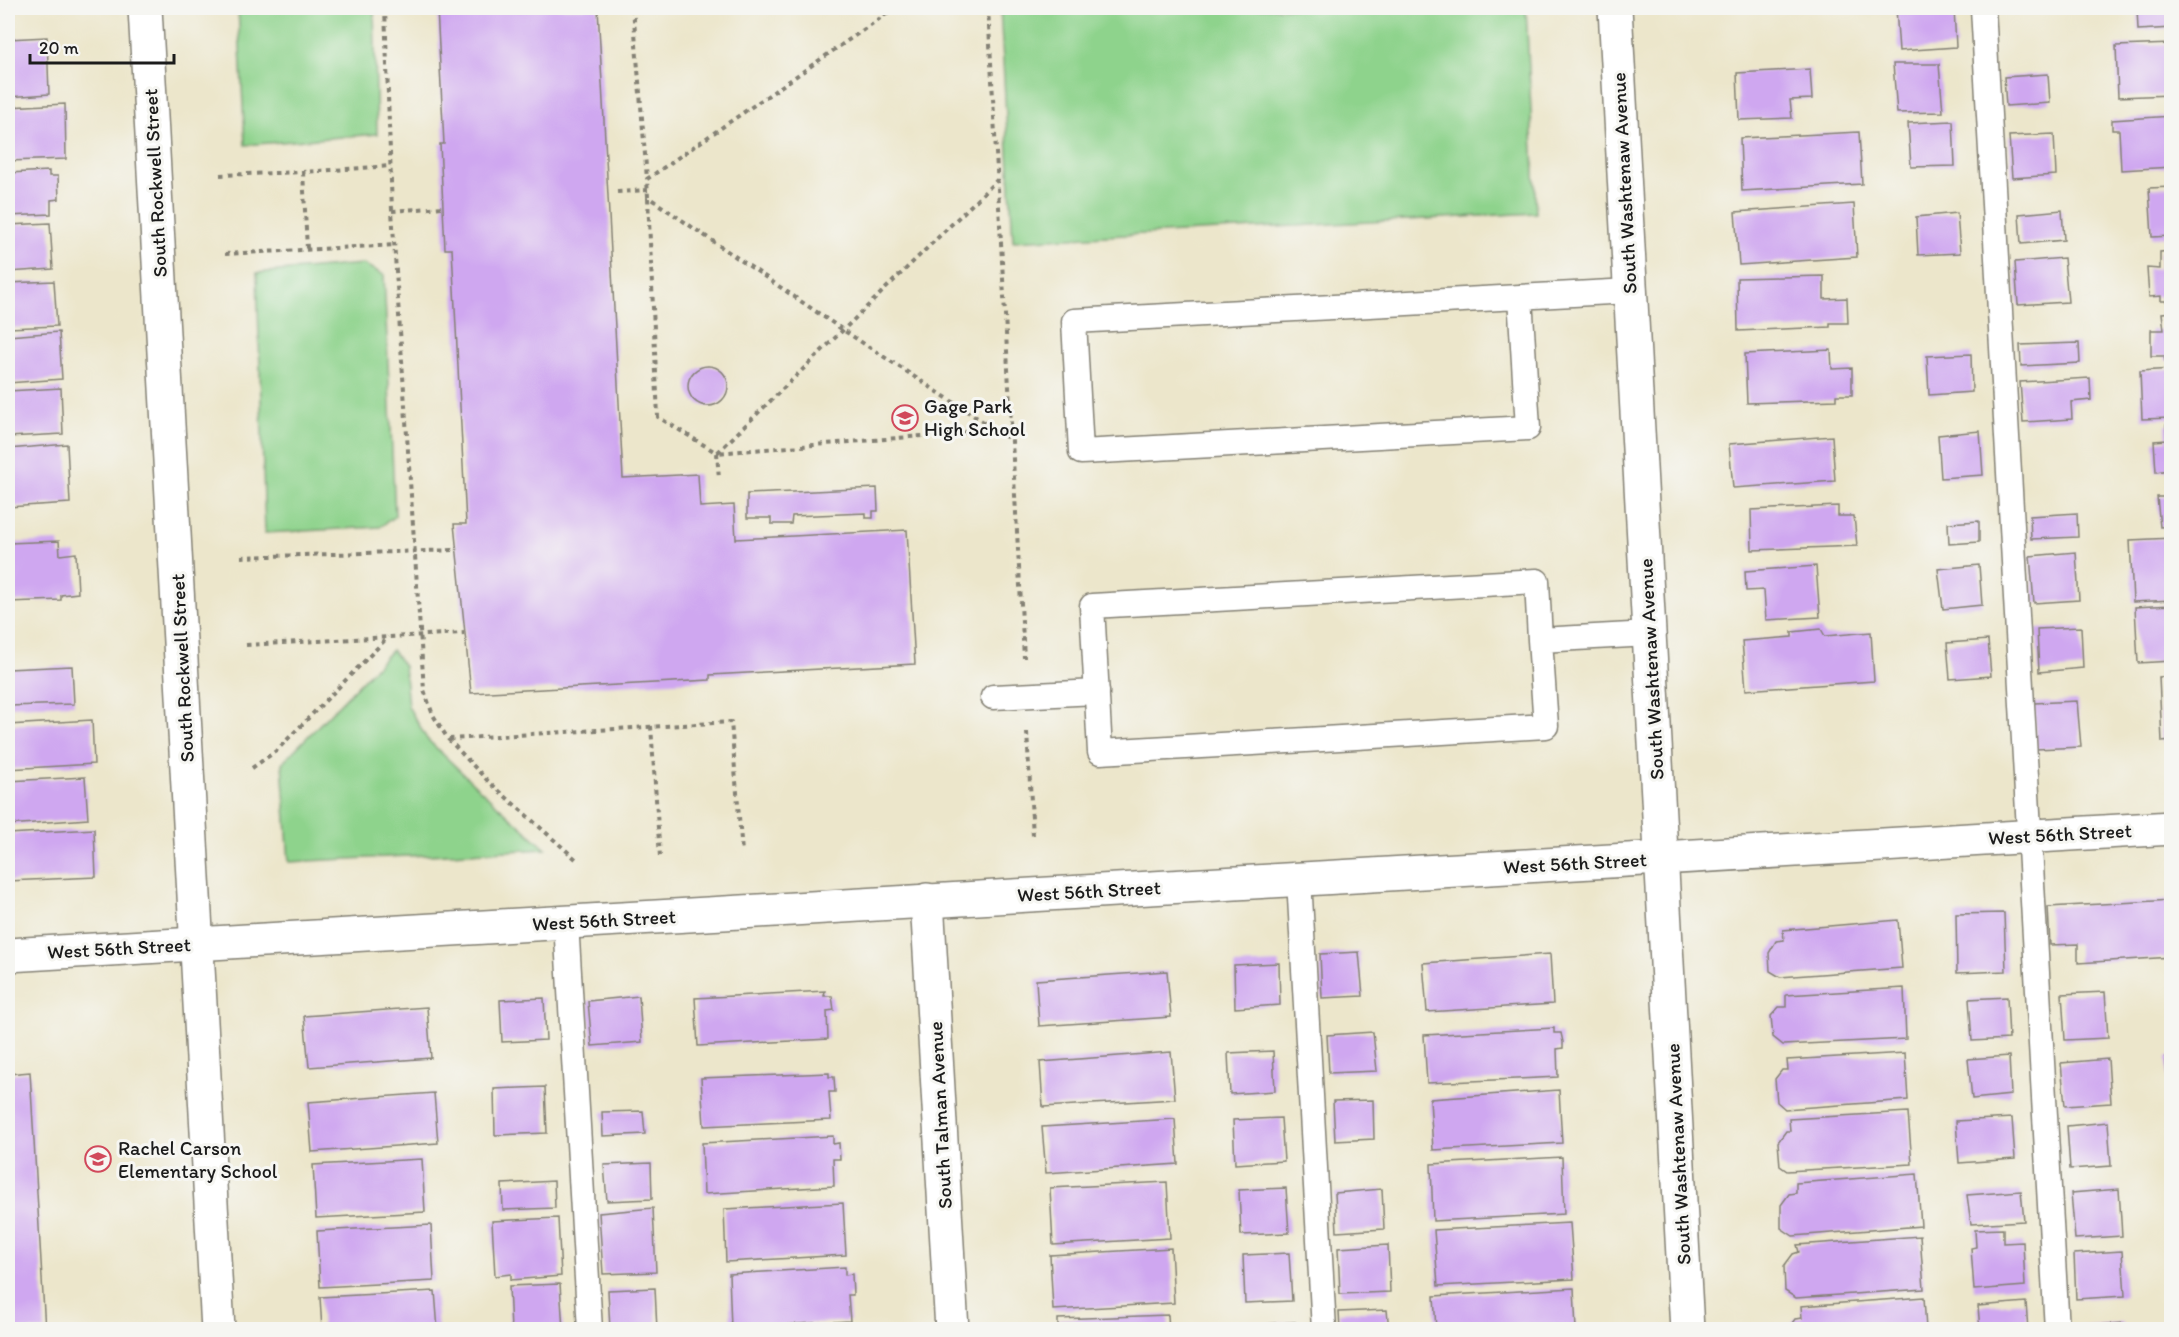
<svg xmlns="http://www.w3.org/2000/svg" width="2179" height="1337" font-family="Itim,sans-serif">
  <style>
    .green { fill: #8ed38c; stroke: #557854; stroke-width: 1.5 }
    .building { fill: #cfa7f0 }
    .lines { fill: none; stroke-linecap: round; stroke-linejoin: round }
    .lane-casing { stroke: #848174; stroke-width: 27 }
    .street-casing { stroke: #848174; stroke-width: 36 }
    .path { stroke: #848174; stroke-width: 4; stroke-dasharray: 4.5 4.5; stroke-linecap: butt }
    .lane { stroke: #fff; stroke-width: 24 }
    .street { stroke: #fff; stroke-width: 33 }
    .labels { text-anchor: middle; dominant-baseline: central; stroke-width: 6; stroke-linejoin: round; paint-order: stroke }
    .street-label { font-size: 20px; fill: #1c1c1c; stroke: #f6f6f2 }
    .poi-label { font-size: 20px; fill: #1c1c1c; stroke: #f6f6f2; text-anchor: start }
  </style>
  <rect width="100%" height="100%" fill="#f6f6f2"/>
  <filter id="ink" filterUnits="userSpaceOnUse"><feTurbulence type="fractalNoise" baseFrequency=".0167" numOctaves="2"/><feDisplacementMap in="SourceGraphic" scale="12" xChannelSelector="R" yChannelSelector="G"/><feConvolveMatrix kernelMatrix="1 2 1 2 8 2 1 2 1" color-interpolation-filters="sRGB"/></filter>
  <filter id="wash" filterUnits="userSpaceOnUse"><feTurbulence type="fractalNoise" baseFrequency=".008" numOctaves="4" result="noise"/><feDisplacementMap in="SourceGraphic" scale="24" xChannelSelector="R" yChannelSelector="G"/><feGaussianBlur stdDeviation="1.35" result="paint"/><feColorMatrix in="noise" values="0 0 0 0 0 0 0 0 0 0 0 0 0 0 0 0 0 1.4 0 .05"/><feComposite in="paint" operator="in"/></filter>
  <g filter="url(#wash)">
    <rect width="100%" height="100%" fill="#ece6cb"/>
    <g class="green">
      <path d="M 238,8 L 374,8 L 377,134 L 245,145 Z"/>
      <path d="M 1000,8 L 1526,8 L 1536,213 L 1013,241 Z"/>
      <path d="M 363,264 L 384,275 L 395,516 L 380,527 L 265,533 L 257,273 Z"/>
      <path d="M 392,650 L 404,666 L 408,706 L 427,739 L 476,786 L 546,849 L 289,862 L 282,763 Z"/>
    </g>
    <g id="blocks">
      <g class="building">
        <path d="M 437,8 L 598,8 L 623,478 L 698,474 L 700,507 L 734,505 L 736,539 L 907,530 L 915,664 L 710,675 L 710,680 L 471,693 L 454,524 L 466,524 L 452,249 L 445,249 L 440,144 L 444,144 Z"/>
        <path d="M 1896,8 L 1954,8 L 1956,47 L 1899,51 Z"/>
        <path d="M 2137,8 L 2172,8 L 2172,28 L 2138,30 Z"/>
        <path d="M 47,37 L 49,94 L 8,97 L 8,39 Z"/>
        <path d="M 2172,44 L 2172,95 L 2118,97 L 2116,46 Z"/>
        <path d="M 1893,64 L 1939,64 L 1943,112 L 1897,113 Z"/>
        <path d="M 1810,69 L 1812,99 L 1790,100 L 1792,118 L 1739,120 L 1737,73 Z"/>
        <path d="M 2048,74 L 2050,103 L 2006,106 L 2004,77 Z"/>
        <path d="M 65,104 L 66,159 L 8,161 L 8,107 Z"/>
        <path d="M 2172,116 L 2172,167 L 2121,170 L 2119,130 L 2112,130 L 2112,120 Z"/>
        <path d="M 1953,121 L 1955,166 L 1911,167 L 1908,123 Z"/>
        <path d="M 1859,132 L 1862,184 L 1742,191 L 1740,138 Z"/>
        <path d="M 2054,134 L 2056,175 L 2012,178 L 2009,136 Z"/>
        <path d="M 49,171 L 49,176 L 58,176 L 59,199 L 51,200 L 51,214 L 8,216 L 8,173 Z"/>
        <path d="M 2172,187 L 2172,236 L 2152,237 L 2149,188 Z"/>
        <path d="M 1854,204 L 1857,257 L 1739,265 L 1735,212 Z"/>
        <path d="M 2062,210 L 2064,240 L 2021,244 L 2019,214 Z"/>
        <path d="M 1957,213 L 1960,253 L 1918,255 L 1916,217 Z"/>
        <path d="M 50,223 L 53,269 L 8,272 L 8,225 Z"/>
        <path d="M 2172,251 L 2172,301 L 2161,301 L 2161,296 L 2149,297 L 2147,268 L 2160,269 L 2160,252 Z"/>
        <path d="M 2064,258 L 2068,302 L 2018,305 L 2015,262 Z"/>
        <path d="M 1824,276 L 1824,299 L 1847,298 L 1848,323 L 1830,323 L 1830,327 L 1738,331 L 1737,278 Z"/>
        <path d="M 54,281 L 57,326 L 8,328 L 8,283 Z"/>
        <path d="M 2172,312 L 2172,360 L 2165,361 L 2164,356 L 2151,356 L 2151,330 L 2164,330 L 2162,313 Z"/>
        <path d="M 59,332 L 62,379 L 8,383 L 8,336 Z"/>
        <path d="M 2079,343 L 2080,363 L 2021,366 L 2020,345 Z"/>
        <path d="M 1831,350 L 1832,369 L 1852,368 L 1852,395 L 1836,395 L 1836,400 L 1747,403 L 1745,354 Z"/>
        <path d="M 1971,354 L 1972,392 L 1929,395 L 1927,356 Z"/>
        <circle cx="708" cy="386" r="20"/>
        <path d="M 2172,369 L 2172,418 L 2142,419 L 2140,371 Z"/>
        <path d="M 2090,378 L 2091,400 L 2071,402 L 2072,419 L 2023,422 L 2020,382 Z"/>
        <path d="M 61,388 L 63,434 L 8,437 L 8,391 Z"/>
        <path d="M 2172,424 L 2172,473 L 2168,474 L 2168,470 L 2156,472 L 2154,441 L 2167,440 L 2166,425 Z"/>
        <path d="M 1980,431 L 1983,475 L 1941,478 L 1938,435 Z"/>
        <path d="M 1832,436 L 1835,481 L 1733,488 L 1729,444 Z"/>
        <path d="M 67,444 L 70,503 L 8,507 L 8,449 Z"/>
        <path d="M 877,488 L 878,511 L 873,511 L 873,518 L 866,518 L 866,513 L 792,516 L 791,524 L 771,524 L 771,518 L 747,518 L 747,494 Z"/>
        <path d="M 2157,497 L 2172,497 L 2172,526 L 2160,527 Z"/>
        <path d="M 1838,506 L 1838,516 L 1854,516 L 1857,546 L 1752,550 L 1751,510 Z"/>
        <path d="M 2077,513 L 2078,537 L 2031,539 L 2030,516 Z"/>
        <path d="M 1979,521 L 1979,542 L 1949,544 L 1948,523 Z"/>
        <path d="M 2172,538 L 2172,600 L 2133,602 L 2130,540 Z"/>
        <path d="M 59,541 L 60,555 L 76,553 L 78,593 L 61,595 L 61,600 L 8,602 L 8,543 Z"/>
        <path d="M 2076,552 L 2079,600 L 2034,603 L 2030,556 Z"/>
        <path d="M 1979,565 L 1982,605 L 1943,609 L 1938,569 Z"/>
        <path d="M 1816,566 L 1820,617 L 1766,620 L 1764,590 L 1746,591 L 1745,571 Z"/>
        <path d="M 2172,605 L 2172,661 L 2138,663 L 2135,607 Z"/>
        <path d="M 2081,627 L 2083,668 L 2039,672 L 2037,629 Z"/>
        <path d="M 1821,629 L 1825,636 L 1871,632 L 1874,681 L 1746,690 L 1742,641 L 1792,637 L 1792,632 Z"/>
        <path d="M 1988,640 L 1991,676 L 1950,679 L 1947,643 Z"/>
        <path d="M 72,666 L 74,704 L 8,706 L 8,669 Z"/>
        <path d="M 2172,676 L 2172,741 L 2162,742 L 2159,677 Z"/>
        <path d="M 2077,701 L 2081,747 L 2036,749 L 2034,703 Z"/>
        <path d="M 92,720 L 94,764 L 8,769 L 8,725 Z"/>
        <path d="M 85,777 L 88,819 L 8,825 L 8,781 Z"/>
        <path d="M 94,829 L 96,877 L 8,881 L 8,834 Z"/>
        <path d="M 2172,900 L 2172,957 L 2078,963 L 2078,944 L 2050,945 L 2048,907 Z"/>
        <path d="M 2004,913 L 2006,971 L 1957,973 L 1956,914 Z"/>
        <path d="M 1898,920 L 1902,968 L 1780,977 L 1770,971 L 1769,953 L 1776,941 L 1784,940 L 1783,930 Z"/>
        <path d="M 1359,952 L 1363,996 L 1322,998 L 1320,954 Z"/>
        <path d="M 1550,954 L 1553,1004 L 1427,1012 L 1423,963 Z"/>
        <path d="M 1279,963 L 1280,1005 L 1235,1008 L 1234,965 Z"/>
        <path d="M 1167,971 L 1171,1017 L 1039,1026 L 1036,980 Z"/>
        <path d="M 1904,988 L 1906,1039 L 1783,1045 L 1773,1037 L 1771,1016 L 1779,1007 L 1786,1007 L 1786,995 Z"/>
        <path d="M 825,991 L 824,996 L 832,996 L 834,1010 L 827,1011 L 828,1039 L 698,1046 L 695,998 Z"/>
        <path d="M 2105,992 L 2108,1038 L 2065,1040 L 2062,994 Z"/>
        <path d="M 639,996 L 642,1042 L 592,1046 L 588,1001 Z"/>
        <path d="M 2007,997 L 2009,1039 L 1972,1041 L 1969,999 Z"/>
        <path d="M 544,998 L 546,1040 L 502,1042 L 500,1000 Z"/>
        <path d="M 427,1007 L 431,1058 L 309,1067 L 304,1016 Z"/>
        <path d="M 1554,1028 L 1554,1033 L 1561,1033 L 1563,1042 L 1563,1048 L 1557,1049 L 1558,1077 L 1427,1083 L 1424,1035 Z"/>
        <path d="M 1373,1032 L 1377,1071 L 1329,1073 L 1327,1035 Z"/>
        <path d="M 1273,1051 L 1275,1091 L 1230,1094 L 1228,1053 Z"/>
        <path d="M 1171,1052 L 1175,1099 L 1043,1107 L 1040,1062 Z"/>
        <path d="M 1905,1053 L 1908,1100 L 1785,1109 L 1777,1102 L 1775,1079 L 1782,1070 L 1788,1070 L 1787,1060 Z"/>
        <path d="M 2009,1056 L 2011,1095 L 1972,1099 L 1968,1059 Z"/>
        <path d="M 2166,1057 L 2172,1057 L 2172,1102 L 2168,1103 Z"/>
        <path d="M 2108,1059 L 2111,1103 L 2065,1106 L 2061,1063 Z"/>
        <path d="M 30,1072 L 45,1330 L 8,1330 L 8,1074 Z"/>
        <path d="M 829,1073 L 829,1077 L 834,1077 L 835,1092 L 829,1092 L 831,1120 L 704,1126 L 701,1078 Z"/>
        <path d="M 545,1087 L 547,1133 L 495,1135 L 494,1089 Z"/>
        <path d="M 1559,1090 L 1562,1143 L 1433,1150 L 1430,1099 Z"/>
        <path d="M 434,1093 L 438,1143 L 312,1152 L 308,1102 Z"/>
        <path d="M 1373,1100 L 1374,1139 L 1335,1141 L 1333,1101 Z"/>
        <path d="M 643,1111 L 645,1134 L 603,1136 L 602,1112 Z"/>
        <path d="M 1908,1112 L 1912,1164 L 1787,1171 L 1780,1166 L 1778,1142 L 1786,1131 L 1790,1131 L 1789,1119 Z"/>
        <path d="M 1281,1118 L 1284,1161 L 1235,1164 L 1233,1120 Z"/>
        <path d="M 2012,1118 L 2015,1159 L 1959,1163 L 1956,1121 Z"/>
        <path d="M 1175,1119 L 1178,1164 L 1046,1173 L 1042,1127 Z"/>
        <path d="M 2108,1122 L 2111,1166 L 2070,1169 L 2067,1126 Z"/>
        <path d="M 833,1136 L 833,1144 L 839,1143 L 840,1159 L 833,1159 L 834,1186 L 704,1194 L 702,1143 Z"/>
        <path d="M 1562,1157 L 1564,1214 L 1433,1221 L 1431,1164 Z"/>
        <path d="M 422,1159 L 425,1212 L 316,1218 L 313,1165 Z"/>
        <path d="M 651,1163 L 652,1199 L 607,1201 L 604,1165 Z"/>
        <path d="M 1917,1174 L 1921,1226 L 1793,1236 L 1781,1228 L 1781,1205 L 1789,1194 L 1796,1193 L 1796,1183 Z"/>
        <path d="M 554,1181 L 555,1208 L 503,1210 L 502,1184 Z"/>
        <path d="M 1167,1182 L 1170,1238 L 1053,1245 L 1050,1188 Z"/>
        <path d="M 1286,1188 L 1289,1233 L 1241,1235 L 1239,1190 Z"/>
        <path d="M 1382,1189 L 1384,1229 L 1337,1232 L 1335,1193 Z"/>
        <path d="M 2119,1189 L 2122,1236 L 2075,1239 L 2071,1193 Z"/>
        <path d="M 2021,1191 L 2024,1221 L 1971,1224 L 1967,1195 Z"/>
        <path d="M 843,1203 L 846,1255 L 726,1262 L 724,1209 Z"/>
        <path d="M 653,1208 L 656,1272 L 603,1274 L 599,1213 Z"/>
        <path d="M 558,1218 L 561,1276 L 511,1280 L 511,1274 L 495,1276 L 492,1221 Z"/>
        <path d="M 1570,1223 L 1574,1279 L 1438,1286 L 1434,1230 Z"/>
        <path d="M 431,1225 L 434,1281 L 320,1287 L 317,1231 Z"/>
        <path d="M 2003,1229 L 2003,1243 L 2023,1242 L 2025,1286 L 1974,1290 L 1971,1248 L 1976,1247 L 1975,1230 Z"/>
        <path d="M 1920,1236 L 1924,1289 L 1796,1298 L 1785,1291 L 1784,1266 L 1793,1254 L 1799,1252 L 1797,1245 Z"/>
        <path d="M 1388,1245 L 1390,1292 L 1340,1294 L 1338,1248 Z"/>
        <path d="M 1171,1248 L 1174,1303 L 1053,1310 L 1050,1255 Z"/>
        <path d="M 2122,1251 L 2125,1296 L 2076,1299 L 2074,1254 Z"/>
        <path d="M 1289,1253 L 1292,1301 L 1245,1303 L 1243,1255 Z"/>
        <path d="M 845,1267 L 845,1275 L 852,1274 L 853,1295 L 848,1295 L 850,1321 L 731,1328 L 729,1274 Z"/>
        <path d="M 560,1284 L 563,1330 L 511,1330 L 509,1286 Z"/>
        <path d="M 655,1288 L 657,1330 L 610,1330 L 608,1290 Z"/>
        <path d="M 1574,1288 L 1576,1330 L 1436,1330 L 1434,1296 Z"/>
        <path d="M 435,1291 L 438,1330 L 322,1330 L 320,1297 Z"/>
        <path d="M 1924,1297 L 1926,1330 L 1787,1330 L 1795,1319 L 1802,1318 L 1801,1306 Z"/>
        <path d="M 2026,1302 L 2028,1330 L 1980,1330 L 1978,1306 Z"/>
        <path d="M 1387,1310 L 1389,1330 L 1340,1330 L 1339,1312 Z"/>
        <path d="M 1168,1315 L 1169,1330 L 1058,1330 L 1058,1319 Z"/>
        <path d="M 1295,1322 L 1296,1330 L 1219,1330 L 1219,1327 Z"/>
        <path d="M 2123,1323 L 2124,1330 L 2074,1330 L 2073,1327 Z"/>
      </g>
    </g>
  </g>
  <g filter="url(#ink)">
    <use href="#blocks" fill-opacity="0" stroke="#848174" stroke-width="1.5"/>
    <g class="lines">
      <g class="lane-casing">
        <g id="lane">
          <path d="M 1983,8 L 2057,1330"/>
          <path d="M 1520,297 L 1528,428 L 1081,452 L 1074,321 L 1630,291"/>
          <path d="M 1540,640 L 1546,726 L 1100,752 L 1092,606 L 1537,581 L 1540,640 L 1649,634"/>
          <path d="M 993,697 L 1097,692"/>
          <path d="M 1299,879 L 1324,1330"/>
          <path d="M 566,922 L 590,1330"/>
        </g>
      </g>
      <g class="street-casing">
        <g id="street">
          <path d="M 145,8 L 218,1330"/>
          <path d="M 1615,8 L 1687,1330"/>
          <path d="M 927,900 L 952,1330"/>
          <path d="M 8,955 L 2172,828"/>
        </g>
      </g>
      <g class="path">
        <path d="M 385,8 L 392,211 L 424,690 L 433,715 L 448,739 L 488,781 L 579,862"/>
        <path d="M 633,8 L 647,179"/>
        <path d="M 895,8 L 647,179 L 648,197 L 843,330 L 1011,440"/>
        <path d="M 988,8 L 1024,658"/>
        <path d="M 303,172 L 307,249"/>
        <path d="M 220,175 L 303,172 L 391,166"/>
        <path d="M 617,192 L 648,190"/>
        <path d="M 648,198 L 658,417 L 717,453 L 719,479"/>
        <path d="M 392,211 L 443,207"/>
        <path d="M 225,254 L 395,245"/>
        <path d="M 994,430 L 717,453 L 997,180"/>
        <path d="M 241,557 L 456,550"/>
        <path d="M 246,645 L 464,633"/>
        <path d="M 651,726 L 660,857"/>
        <path d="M 1027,732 L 1033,836"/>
        <path d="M 449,739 L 731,722 L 742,852"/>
        <path d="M 252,768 L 276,751 L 388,637"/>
      </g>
      <use href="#lane" class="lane"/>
      <use href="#street" class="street"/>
    </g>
  </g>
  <defs>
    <g id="school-ring" transform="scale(1.35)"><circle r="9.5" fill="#f6f6f2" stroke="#d1495b" stroke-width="1.5"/><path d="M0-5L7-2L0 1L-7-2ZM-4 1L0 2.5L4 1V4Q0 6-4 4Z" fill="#d1495b"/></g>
  </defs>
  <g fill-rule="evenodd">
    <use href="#school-ring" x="905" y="418"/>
    <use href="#school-ring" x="98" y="1159"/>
  </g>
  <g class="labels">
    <g class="street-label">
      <text transform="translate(155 183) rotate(-93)">South Rockwell Street</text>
      <text transform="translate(1624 183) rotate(-93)">South Washtenaw Avenue</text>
      <text transform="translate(182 668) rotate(-93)">South Rockwell Street</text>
      <text transform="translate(1651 669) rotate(-93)">South Washtenaw Avenue</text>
      <text transform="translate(2060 834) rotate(-3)">West 56th Street</text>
      <text transform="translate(1575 863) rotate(-3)">West 56th Street</text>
      <text transform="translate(1089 891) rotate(-3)">West 56th Street</text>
      <text transform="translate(604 920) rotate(-3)">West 56th Street</text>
      <text transform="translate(119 948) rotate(-3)">West 56th Street</text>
      <text transform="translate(940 1115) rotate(-93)">South Talman Avenue</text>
      <text transform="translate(1678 1154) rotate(-93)">South Washtenaw Avenue</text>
    </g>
    <g class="poi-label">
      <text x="924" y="406">Gage Park<tspan x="924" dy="23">High School</tspan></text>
      <text x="118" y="1148">Rachel Carson<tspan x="118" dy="23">Elementary School</tspan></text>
    </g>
  </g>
  <rect width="2179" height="1337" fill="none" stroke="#f6f6f2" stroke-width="30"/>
  <path d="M30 54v9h144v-9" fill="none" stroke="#1c1c1c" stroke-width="3"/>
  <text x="39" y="54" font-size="18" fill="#1c1c1c" stroke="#f6f6f2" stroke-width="4.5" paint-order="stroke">20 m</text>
</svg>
